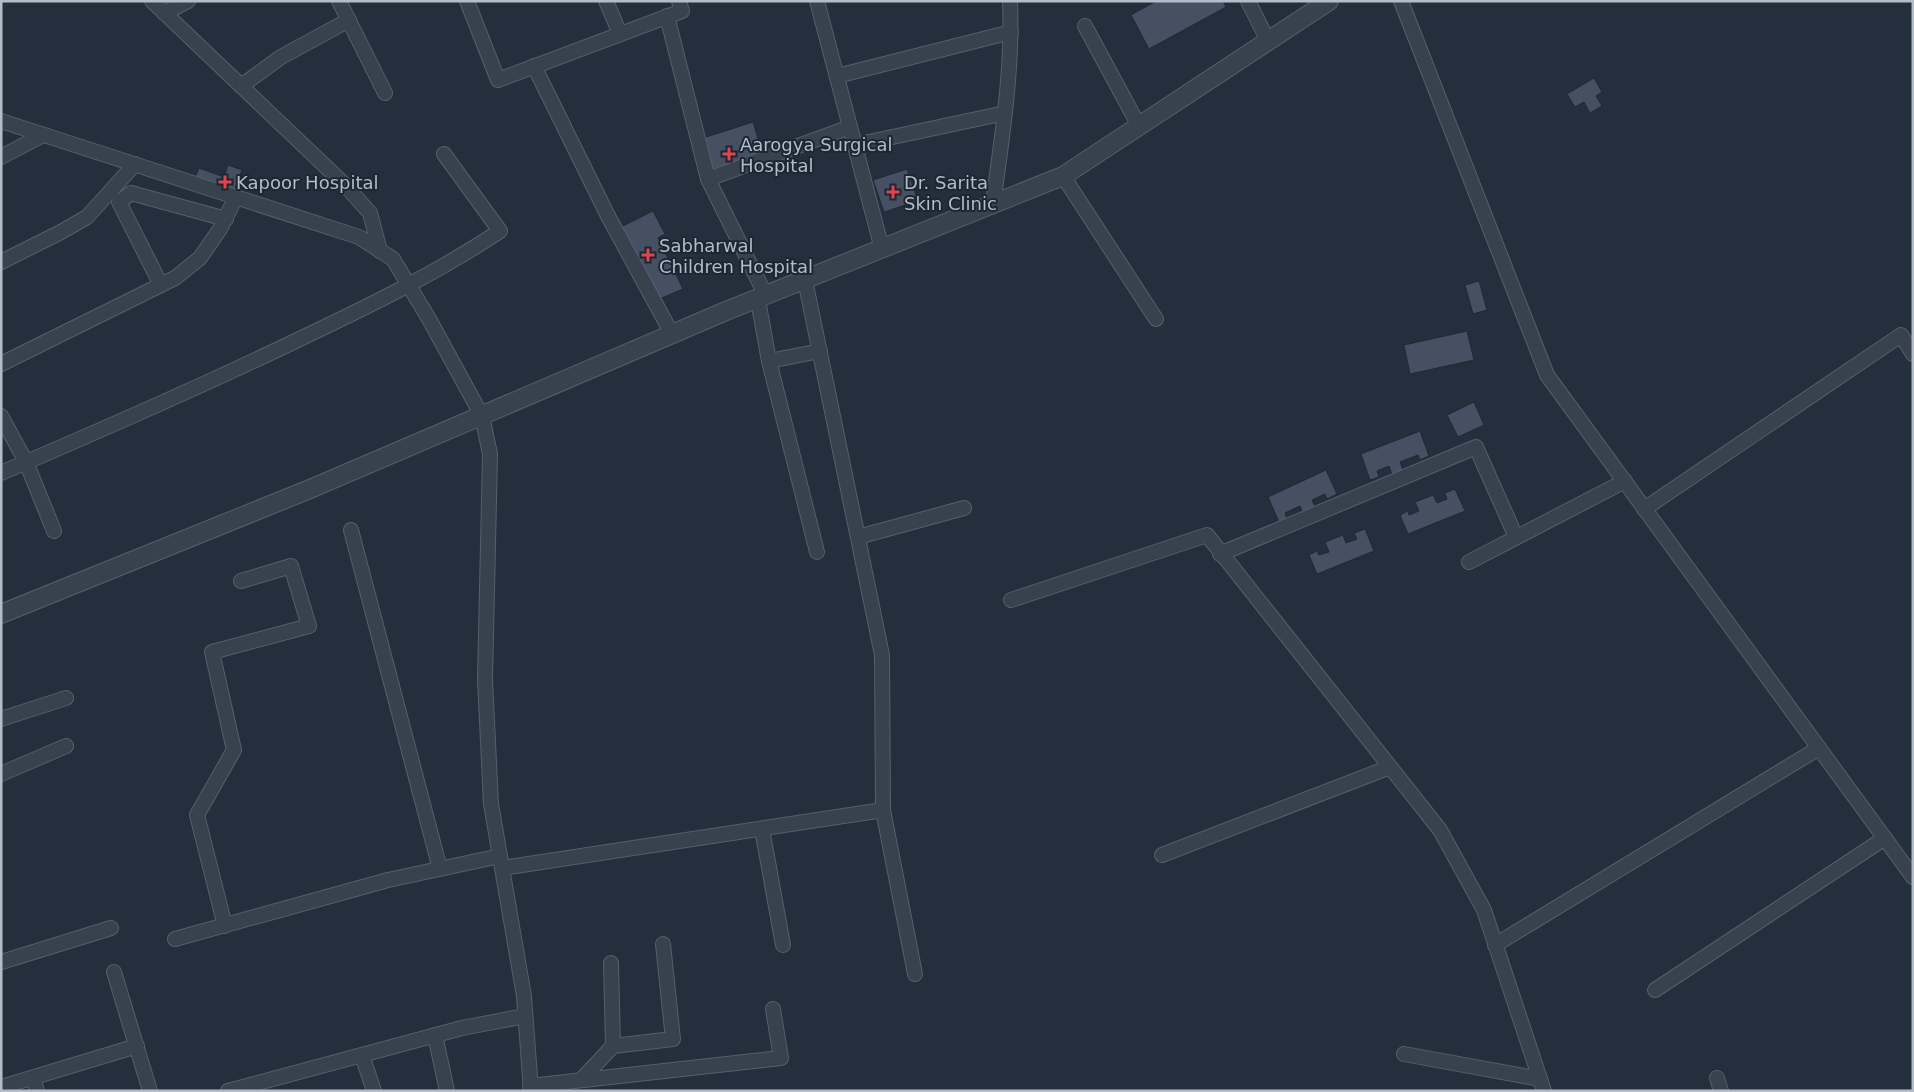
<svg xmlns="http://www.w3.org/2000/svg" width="1914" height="1092" font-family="'DejaVu Sans',sans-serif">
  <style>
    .building { fill: #455162; stroke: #1f2835 }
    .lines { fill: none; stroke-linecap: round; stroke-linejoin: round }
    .minor-casing { stroke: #565f6c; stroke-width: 16 }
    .tertiary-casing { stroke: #565f6c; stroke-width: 20 }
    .minor { stroke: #38414e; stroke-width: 14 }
    .tertiary { stroke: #38414e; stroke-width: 18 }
    .health-dot { fill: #e0444e; stroke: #1d2633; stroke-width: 2 }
    .labels { text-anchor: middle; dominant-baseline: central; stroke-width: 4; stroke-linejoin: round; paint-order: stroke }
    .poi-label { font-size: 18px; fill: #b4bcc9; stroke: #1d2633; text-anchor: start }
  </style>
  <rect width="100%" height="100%" fill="#242f3e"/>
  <g class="building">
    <path d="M 1156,1 L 1223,1 L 1226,7 L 1149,49 L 1131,15 Z"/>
    <path d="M 1594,78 L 1602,92 L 1596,96 L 1602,106 L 1590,113 L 1584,102 L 1575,107 L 1567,94 Z"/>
    <path d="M 753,122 L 763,155 L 713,170 L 703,138 Z"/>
    <path d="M 228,165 L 242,170 L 234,192 L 195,177 L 199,168 L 224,177 Z"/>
    <path d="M 907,169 L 918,201 L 884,212 L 873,180 Z"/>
    <path d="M 653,211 L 665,234 L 658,238 L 683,289 L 657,300 L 619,228 Z"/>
    <path d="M 1479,281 L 1487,310 L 1473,314 L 1465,285 Z"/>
    <path d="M 1467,331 L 1474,360 L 1410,374 L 1404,345 Z"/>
    <path d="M 1474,402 L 1484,425 L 1458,437 L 1447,415 Z"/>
    <path d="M 1420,431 L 1429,456 L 1420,460 L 1418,455 L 1400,462 L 1405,475 L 1394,480 L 1389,466 L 1377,471 L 1379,477 L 1370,480 L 1361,454 Z"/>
    <path d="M 1326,470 L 1337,494 L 1327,499 L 1325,494 L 1312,500 L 1317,510 L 1304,516 L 1300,506 L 1285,513 L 1287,518 L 1279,522 L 1268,497 Z"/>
    <path d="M 1455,489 L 1465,511 L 1408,534 L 1400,515 L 1408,511 L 1409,515 L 1419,511 L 1415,502 L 1433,495 L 1437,503 L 1447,499 L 1445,493 Z"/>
    <path d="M 1365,529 L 1374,551 L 1317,574 L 1309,555 L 1317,551 L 1319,555 L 1329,552 L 1325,542 L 1343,535 L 1346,543 L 1357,539 L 1354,533 Z"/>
  </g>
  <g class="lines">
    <g class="minor-casing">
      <g id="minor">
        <path d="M 152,1 L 345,185 L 370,213 L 380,251"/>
        <path d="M 339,1 L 385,93"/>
        <path d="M 467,1 L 498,80 L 682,11 L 679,1"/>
        <path d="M 606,1 L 620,34"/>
        <path d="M 817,1 L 882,249"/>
        <path d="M 1248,1 L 1268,41"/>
        <path d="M 1401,1 L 1547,375 L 1913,877"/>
        <path d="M 164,13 L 188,1"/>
        <path d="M 667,16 L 708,179 L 766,296"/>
        <path d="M 1085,26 L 1139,126"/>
        <path d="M 534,66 L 607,214 L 672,334"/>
        <path d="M 837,76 L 1011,32"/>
        <path d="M 241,86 L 281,57 L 349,20"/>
        <path d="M 1,121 L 359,237 L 393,259 L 429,319 L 482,416 L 490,454 L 485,680 L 491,804 L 524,996 L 531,1091"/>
        <path d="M 855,145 L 1005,113"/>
        <path d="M 1,157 L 43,135"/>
        <path d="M 1063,176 L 1156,319"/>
        <path d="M 708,179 L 850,127"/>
        <path d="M 993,204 C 1002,137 1013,69 1010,1"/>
        <path d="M 1,262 L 61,232 L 87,217 L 135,164"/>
        <path d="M 805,280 L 882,655 L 883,810"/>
        <path d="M 161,285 L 119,202 L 131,193 L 226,219"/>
        <path d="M 758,300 L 769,361 L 817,552"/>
        <path d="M 769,361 L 820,351"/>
        <path d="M 1,364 L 175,278 L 200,258 L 220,229 L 236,197"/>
        <path d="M 1,416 L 26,462 L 54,531"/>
        <path d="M 1,473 C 104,429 207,384 308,335 C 375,303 438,272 500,231 L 444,154"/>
        <path d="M 1644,509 L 1901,335 L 1913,354"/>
        <path d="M 351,530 L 440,869"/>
        <path d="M 858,537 L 964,508"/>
        <path d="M 1220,554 L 1476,447 L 1516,537"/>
        <path d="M 1469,562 L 1625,481"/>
        <path d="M 1011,600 L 1207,535 L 1440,830 L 1484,910 L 1544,1091"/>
        <path d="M 1,719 L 66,698"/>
        <path d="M 1,774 L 66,746"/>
        <path d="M 762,829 L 783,945"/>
        <path d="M 1162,855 L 1390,767"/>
        <path d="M 502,868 L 883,810 L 915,974"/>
        <path d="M 225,926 L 197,815 L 234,750 L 212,652 L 309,626 L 291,566 L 241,581"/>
        <path d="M 175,939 L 388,880 L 500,856"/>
        <path d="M 1495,945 L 1819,748"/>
        <path d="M 1,962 L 111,928"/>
        <path d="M 611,963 L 613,1046 L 673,1039 L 663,944"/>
        <path d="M 114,972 L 150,1091"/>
        <path d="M 1655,990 L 1885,838"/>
        <path d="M 435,1035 L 447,1091"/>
        <path d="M 1404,1054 L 1540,1079"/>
        <path d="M 362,1055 L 374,1091"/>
        <path d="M 33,1078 L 37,1091"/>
        <path d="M 1717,1078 L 1721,1091"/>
        <path d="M 581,1080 L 613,1046"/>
        <path d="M 530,1086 L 781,1058 L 773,1009"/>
        <path d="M 1,1087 L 137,1046"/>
        <path d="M 228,1091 L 462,1028 L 525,1016"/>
      </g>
    </g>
    <g class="tertiary-casing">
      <path id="tertiary" d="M 1,614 L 310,489 L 726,311 L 1063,176 L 1329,1"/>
    </g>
    <use href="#minor" class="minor"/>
    <use href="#tertiary" class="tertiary"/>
  </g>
  <g class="health-dot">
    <path d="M726.5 146.5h5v5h5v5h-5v5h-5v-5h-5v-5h5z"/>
    <path d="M222.5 174.5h5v5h5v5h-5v5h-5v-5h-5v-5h5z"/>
    <path d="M890.5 184.5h5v5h5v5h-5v5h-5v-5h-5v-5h5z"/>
    <path d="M645.5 247.5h5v5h5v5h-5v5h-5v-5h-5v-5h5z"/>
  </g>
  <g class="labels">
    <g class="poi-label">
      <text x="740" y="144">Aarogya Surgical<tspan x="740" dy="21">Hospital</tspan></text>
      <text x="236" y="182">Kapoor Hospital</text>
      <text x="904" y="182">Dr. Sarita<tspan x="904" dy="21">Skin Clinic</tspan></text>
      <text x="659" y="245">Sabharwal<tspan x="659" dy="21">Children Hospital</tspan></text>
    </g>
  </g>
  <rect width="1914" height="1092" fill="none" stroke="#b4bcc9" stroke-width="5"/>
</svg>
